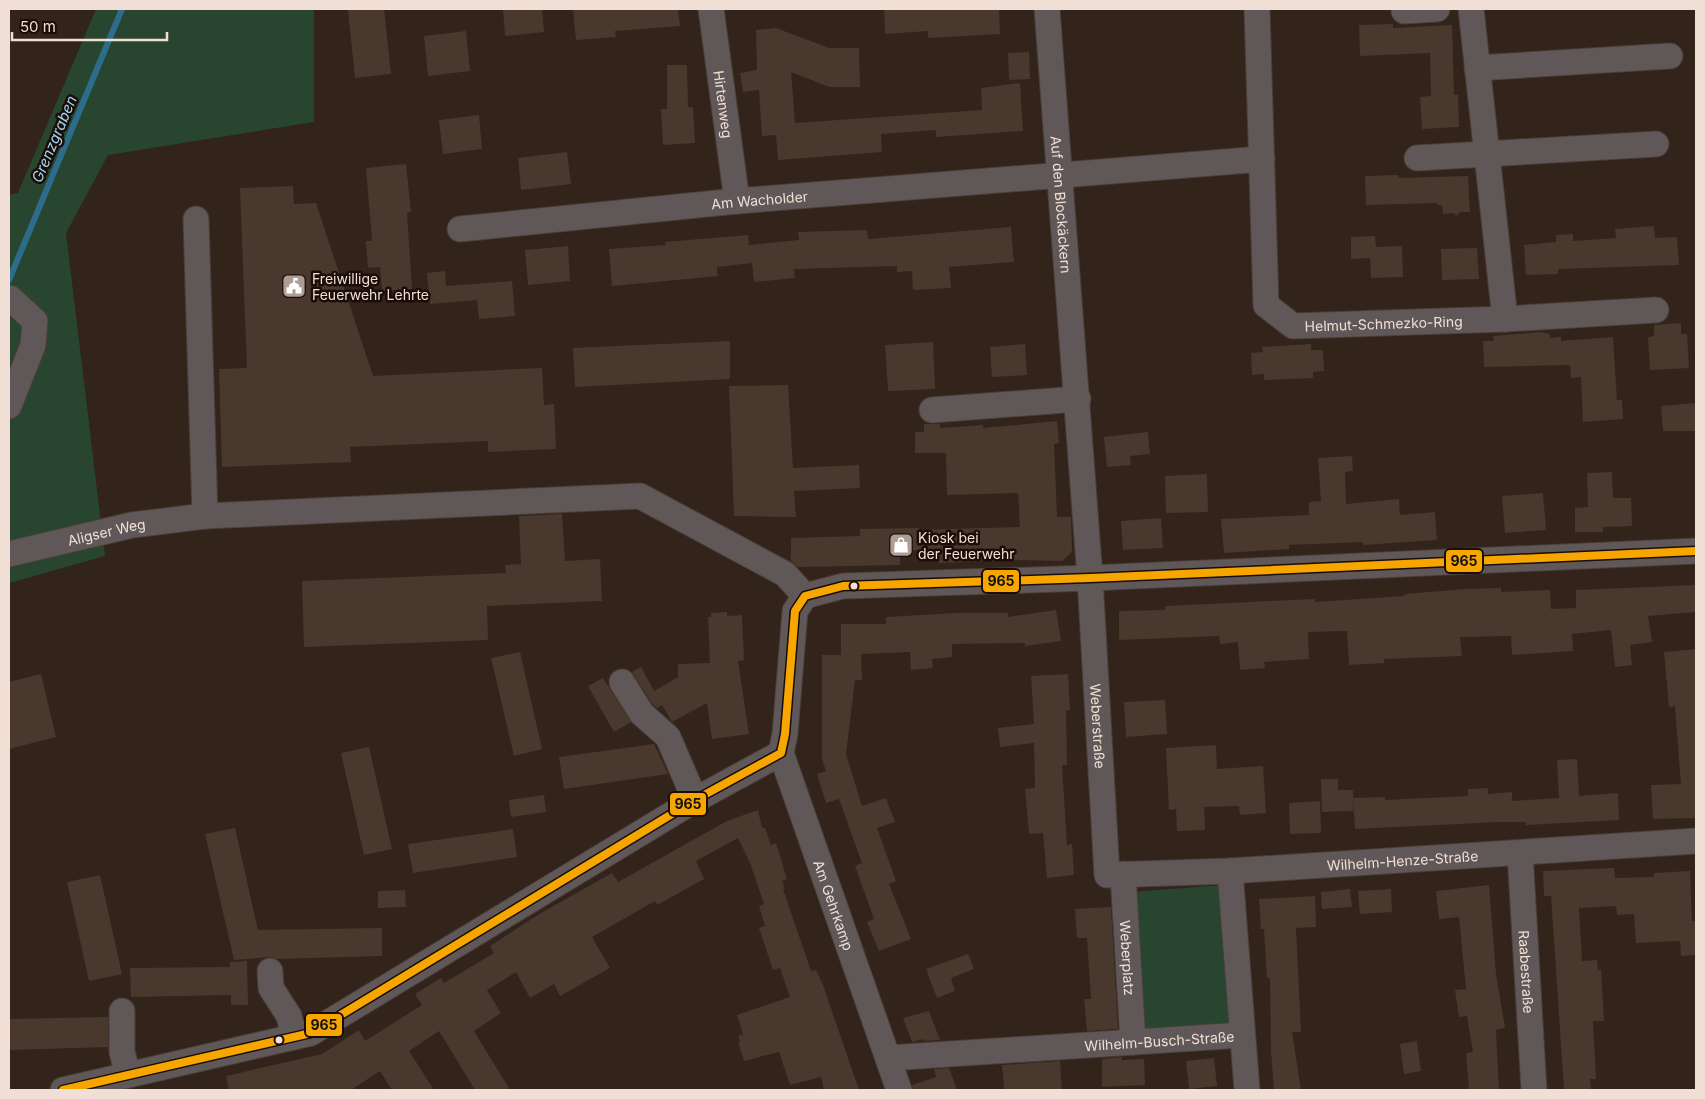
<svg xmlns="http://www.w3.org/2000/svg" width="1705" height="1099" font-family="Inter,sans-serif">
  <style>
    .green { fill: #28462f }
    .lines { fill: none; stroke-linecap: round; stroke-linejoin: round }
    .stream { stroke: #2d6d8c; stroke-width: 6 }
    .building { fill: #49382e }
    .minor-casing { stroke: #4b3e37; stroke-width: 27 }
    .minor { stroke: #605858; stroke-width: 25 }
    .bus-1-casing { stroke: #1a0d07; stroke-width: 11 }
    .bus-1 { stroke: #f7a600; stroke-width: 8 }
    .bus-dot { fill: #f1ded5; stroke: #1a0d07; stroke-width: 2 }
    .labels { text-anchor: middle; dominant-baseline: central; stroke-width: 5; stroke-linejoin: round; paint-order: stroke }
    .street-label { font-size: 14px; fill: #f1ded5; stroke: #1a0d07 }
    .poi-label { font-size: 14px; fill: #f1ded5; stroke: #1a0d07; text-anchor: start }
    .water-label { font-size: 15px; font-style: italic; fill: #9ed5f3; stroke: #1a0d07 }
    .line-badge { stroke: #1a0d07; stroke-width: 2 }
    .pale-badge-label { font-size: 14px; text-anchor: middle; font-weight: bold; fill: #111 }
  </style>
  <rect width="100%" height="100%" fill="#32231b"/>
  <g class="green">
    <path d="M 96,9 L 314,9 L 314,122 L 108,155 L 66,233 L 105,556 L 9,583 L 9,195 L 18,193 Z"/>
    <path d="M 1222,885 L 1232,1029 L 1142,1035 L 1132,892 Z"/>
  </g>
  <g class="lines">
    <path class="stream" d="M 9,280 L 122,9"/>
  </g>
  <g class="building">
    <path d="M 384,9 L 391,74 L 355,78 L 348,10 Z"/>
    <path d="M 503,9 L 542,9 L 544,32 L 505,36 Z"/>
    <path d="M 573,9 L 678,9 L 680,26 L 615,31 L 616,37 L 576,40 Z"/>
    <path d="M 884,9 L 999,9 L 1000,34 L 928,38 L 928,31 L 885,34 Z"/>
    <path d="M 1393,24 L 1393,28 L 1452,25 L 1454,95 L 1458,95 L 1459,127 L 1422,129 L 1420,97 L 1431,96 L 1430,53 L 1360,56 L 1359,25 Z"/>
    <path d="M 776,28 L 829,48 L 859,48 L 860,87 L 829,87 L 791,72 L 795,123 L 982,110 L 981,88 L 1020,83 L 1023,131 L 936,137 L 936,130 L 881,134 L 882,152 L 778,160 L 776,135 L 762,136 L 759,90 L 743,92 L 740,73 L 757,70 L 756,30 Z"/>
    <path d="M 466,31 L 470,71 L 428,76 L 424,36 Z"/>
    <path d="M 1029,52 L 1030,79 L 1009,80 L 1008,53 Z"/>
    <path d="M 667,65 L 687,65 L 688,107 L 693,107 L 695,143 L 663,145 L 661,109 L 667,109 Z"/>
    <path d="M 479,115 L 482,149 L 443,154 L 439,120 Z"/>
    <path d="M 567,152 L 571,184 L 521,190 L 518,158 Z"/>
    <path d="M 406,164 L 411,212 L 407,213 L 412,289 L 382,291 L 380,267 L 368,268 L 366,241 L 372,241 L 366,168 Z"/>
    <path d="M 1398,175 L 1399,178 L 1468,176 L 1470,212 L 1460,212 L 1456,216 L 1453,213 L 1443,214 L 1442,205 L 1437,205 L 1437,203 L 1366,205 L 1365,176 Z"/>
    <path d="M 293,186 L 294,204 L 316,203 L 373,376 L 542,368 L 544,405 L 554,404 L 556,449 L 488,452 L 488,441 L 350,447 L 351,462 L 222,467 L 219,369 L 247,368 L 240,188 Z"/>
    <path d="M 1654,226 L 1655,238 L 1677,237 L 1679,265 L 1558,269 L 1558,274 L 1526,275 L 1524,245 L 1556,242 L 1556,235 L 1573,234 L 1573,241 L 1616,238 L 1615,229 Z"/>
    <path d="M 1011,227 L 1014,262 L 949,267 L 951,288 L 913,290 L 912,271 L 897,272 L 897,266 L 794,269 L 795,278 L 754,282 L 752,263 L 717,267 L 718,276 L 612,286 L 609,249 L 666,245 L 665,242 L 748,235 L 749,245 L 799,240 L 798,232 L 867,230 L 868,239 Z"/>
    <path d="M 1375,236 L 1376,247 L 1402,246 L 1403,277 L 1371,278 L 1370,258 L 1351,259 L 1351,237 Z"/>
    <path d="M 568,246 L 570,281 L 528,285 L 525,250 Z"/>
    <path d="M 1477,248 L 1479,279 L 1442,280 L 1441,249 Z"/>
    <path d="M 445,271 L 446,286 L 512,281 L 515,316 L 479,319 L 477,300 L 430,304 L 427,273 Z"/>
    <path d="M 1681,323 L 1681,334 L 1687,334 L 1689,368 L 1650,370 L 1648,337 L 1654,336 L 1654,325 Z"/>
    <path d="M 1541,332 L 1550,334 L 1550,338 L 1561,337 L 1561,341 L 1613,337 L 1617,400 L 1622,400 L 1623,419 L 1583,422 L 1581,377 L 1571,378 L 1570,365 L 1484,367 L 1483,341 L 1494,341 L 1493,336 Z"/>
    <path d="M 730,341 L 730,379 L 575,387 L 573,348 Z"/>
    <path d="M 933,342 L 935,389 L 888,391 L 885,345 Z"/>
    <path d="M 1025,344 L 1027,375 L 992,377 L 990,347 Z"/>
    <path d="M 1311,344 L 1311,350 L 1323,350 L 1324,371 L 1313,372 L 1313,378 L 1264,380 L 1264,374 L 1252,375 L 1251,353 L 1263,352 L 1262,347 Z"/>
    <path d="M 788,385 L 793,468 L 859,465 L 860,488 L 794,491 L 796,517 L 734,516 L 729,386 Z"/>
    <path d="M 1696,403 L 1696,431 L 1663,431 L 1661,406 Z"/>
    <path d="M 1057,421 L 1059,443 L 1054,444 L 1057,517 L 1071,517 L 1072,552 L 1062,561 L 1010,560 L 939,563 L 938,549 L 900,551 L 900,565 L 798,567 L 791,561 L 791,538 L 860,536 L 860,529 L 919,528 L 919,530 L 1020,527 L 1018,493 L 947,495 L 946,453 L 915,453 L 915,432 L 924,432 L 924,424 L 940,424 L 940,428 L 983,425 L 983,428 Z"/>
    <path d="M 1148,432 L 1150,454 L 1130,456 L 1131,465 L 1107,467 L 1104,437 Z"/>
    <path d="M 1352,456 L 1353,471 L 1345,472 L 1346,504 L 1399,499 L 1400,515 L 1435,512 L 1437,540 L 1363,545 L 1363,542 L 1289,545 L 1289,549 L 1224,553 L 1221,519 L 1309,515 L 1309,502 L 1321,501 L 1318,458 Z"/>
    <path d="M 1612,472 L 1613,498 L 1631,498 L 1632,526 L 1603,527 L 1603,532 L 1575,532 L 1575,508 L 1588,507 L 1587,473 Z"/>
    <path d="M 1207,474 L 1208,512 L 1166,513 L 1165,476 Z"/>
    <path d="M 1543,493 L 1546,530 L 1505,533 L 1502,496 Z"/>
    <path d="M 562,514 L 565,561 L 600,559 L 602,601 L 487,606 L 488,640 L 304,647 L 302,581 L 506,573 L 505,565 L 521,564 L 519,516 Z"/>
    <path d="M 1161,518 L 1163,548 L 1123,550 L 1121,521 Z"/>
    <path d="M 1696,585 L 1696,612 L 1648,616 L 1652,642 L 1630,645 L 1632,665 L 1615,667 L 1611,630 L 1572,634 L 1573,651 L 1512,655 L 1511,636 L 1460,637 L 1462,656 L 1384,659 L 1384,663 L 1349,665 L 1347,631 L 1308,632 L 1309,659 L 1264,662 L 1265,668 L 1240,670 L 1238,642 L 1220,644 L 1219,636 L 1119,640 L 1119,611 L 1165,610 L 1165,606 L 1315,599 L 1315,602 L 1404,596 L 1405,594 L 1465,589 L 1501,588 L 1501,592 L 1550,590 L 1551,609 L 1576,608 L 1576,590 Z"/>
    <path d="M 1056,610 L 1061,641 L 1025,646 L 1025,643 L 952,644 L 952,657 L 932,659 L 933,668 L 911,670 L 910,652 L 861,654 L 862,680 L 855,680 L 846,754 L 862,806 L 886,798 L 895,822 L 877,828 L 896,881 L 889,884 L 911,939 L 879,951 L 867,922 L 874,919 L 855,866 L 862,863 L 839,799 L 826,803 L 817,774 L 826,771 L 822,759 L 822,655 L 841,655 L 841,624 L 886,624 L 886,617 L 956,613 L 1008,613 L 1008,617 Z"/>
    <path d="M 727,612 L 727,616 L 742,615 L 744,660 L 738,661 L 749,734 L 712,739 L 707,703 L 672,722 L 662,705 L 657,708 L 653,705 L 632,672 L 641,667 L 654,691 L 678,677 L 678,664 L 710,663 L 708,617 L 711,617 L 711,613 Z"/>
    <path d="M 1696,649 L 1696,818 L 1653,819 L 1651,785 L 1681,784 L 1675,706 L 1669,707 L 1664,652 Z"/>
    <path d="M 520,652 L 542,749 L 514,756 L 491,658 Z"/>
    <path d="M 41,674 L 56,737 L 9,749 L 9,682 Z"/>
    <path d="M 1068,674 L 1070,710 L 1066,711 L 1067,765 L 1062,765 L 1067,845 L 1072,844 L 1074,875 L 1047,878 L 1043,833 L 1029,834 L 1025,789 L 1035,788 L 1034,743 L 1000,747 L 998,728 L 1034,724 L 1031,676 Z"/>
    <path d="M 603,678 L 631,722 L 614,732 L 588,686 Z"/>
    <path d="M 1165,700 L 1167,734 L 1126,737 L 1124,702 Z"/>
    <path d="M 654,744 L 668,774 L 564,789 L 559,757 Z"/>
    <path d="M 1216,745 L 1217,769 L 1263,766 L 1266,813 L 1240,815 L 1239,806 L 1204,807 L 1205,830 L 1177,831 L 1176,809 L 1169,810 L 1166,748 Z"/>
    <path d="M 369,747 L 392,849 L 364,855 L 341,753 Z"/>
    <path d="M 1577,759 L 1579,796 L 1618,793 L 1619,820 L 1526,825 L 1526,822 L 1499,822 L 1355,829 L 1353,798 L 1385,797 L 1385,800 L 1468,796 L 1468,789 L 1488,788 L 1488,794 L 1512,792 L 1512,801 L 1559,798 L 1557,760 Z"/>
    <path d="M 1321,779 L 1338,779 L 1338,790 L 1353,790 L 1353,811 L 1322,812 Z"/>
    <path d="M 544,795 L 546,812 L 511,817 L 509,800 Z"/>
    <path d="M 1320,801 L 1321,833 L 1290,834 L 1289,803 Z"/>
    <path d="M 758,810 L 762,828 L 765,828 L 771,845 L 776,843 L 787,879 L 782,881 L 785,889 L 783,889 L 811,971 L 816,970 L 823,985 L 859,1090 L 824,1090 L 821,1077 L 790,1085 L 779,1052 L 744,1061 L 738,1042 L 740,1042 L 738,1036 L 743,1034 L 737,1015 L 790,997 L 780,968 L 773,970 L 759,928 L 765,926 L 759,906 L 764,904 L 750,863 L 738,838 L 696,861 L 704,879 L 657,905 L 655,901 L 592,937 L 610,968 L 560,996 L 554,984 L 530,998 L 516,972 L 487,990 L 501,1013 L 474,1031 L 510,1090 L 475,1090 L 439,1031 L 409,1051 L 434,1090 L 392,1090 L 380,1071 L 351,1090 L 229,1090 L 226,1076 L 322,1054 L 359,1030 L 365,1041 L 422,1005 L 415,994 L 441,978 L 444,983 L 494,953 L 490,946 L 541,913 L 612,873 L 618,882 L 727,821 Z"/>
    <path d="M 235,828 L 258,930 L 382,928 L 382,956 L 277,959 L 270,957 L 234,960 L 205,834 Z"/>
    <path d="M 513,829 L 517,857 L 413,873 L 408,844 Z"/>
    <path d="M 1614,868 L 1615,878 L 1654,877 L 1654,873 L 1690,871 L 1692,921 L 1696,921 L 1696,955 L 1681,956 L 1680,941 L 1636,943 L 1634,914 L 1617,915 L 1616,906 L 1579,908 L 1582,961 L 1597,960 L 1598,970 L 1601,970 L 1604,1021 L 1593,1021 L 1596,1079 L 1590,1079 L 1591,1090 L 1564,1090 L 1551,896 L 1544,896 L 1543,871 Z"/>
    <path d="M 100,875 L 122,974 L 89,981 L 67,882 Z"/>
    <path d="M 1489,885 L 1496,974 L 1505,1028 L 1496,1030 L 1499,1090 L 1469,1090 L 1466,1053 L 1473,1052 L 1467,1016 L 1459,1017 L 1455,990 L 1466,989 L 1459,917 L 1439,919 L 1436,891 Z"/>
    <path d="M 1350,889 L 1352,907 L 1322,909 L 1321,892 Z"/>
    <path d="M 1391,889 L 1392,912 L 1360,914 L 1358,891 Z"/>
    <path d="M 405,890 L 406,907 L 378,908 L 378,891 Z"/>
    <path d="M 1315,896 L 1316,927 L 1296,928 L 1301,1032 L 1292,1032 L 1301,1090 L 1274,1090 L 1271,1050 L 1270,978 L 1267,978 L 1264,929 L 1261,929 L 1259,899 Z"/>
    <path d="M 1111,907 L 1118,1029 L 1087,1031 L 1084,999 L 1091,999 L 1087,938 L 1077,938 L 1075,909 Z"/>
    <path d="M 968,954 L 974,969 L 951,978 L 955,991 L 937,998 L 926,969 Z"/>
    <path d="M 247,961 L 248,1005 L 231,1005 L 231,995 L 131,997 L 130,968 L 230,967 L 230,962 Z"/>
    <path d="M 929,1011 L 940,1040 L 924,1041 L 924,1039 L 912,1042 L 903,1018 Z"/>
    <path d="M 108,1017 L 108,1047 L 9,1050 L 9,1019 Z"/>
    <path d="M 1417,1041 L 1421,1071 L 1404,1074 L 1400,1044 Z"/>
    <path d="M 1122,1057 L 1122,1060 L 1144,1059 L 1145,1085 L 1102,1087 L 1102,1059 Z"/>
    <path d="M 1214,1058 L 1217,1086 L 1189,1089 L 1186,1061 Z"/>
    <path d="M 1060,1061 L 1062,1090 L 1004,1090 L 1002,1065 Z"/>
    <path d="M 949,1068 L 957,1090 L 913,1090 L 912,1085 L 936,1077 L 934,1069 Z"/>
  </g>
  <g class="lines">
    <g class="minor-casing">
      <g id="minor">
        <path id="s1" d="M 711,9 L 737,201"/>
        <path id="s2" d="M 1047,9 L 1090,578 L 1107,875 L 1230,871 L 1696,841"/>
        <path id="s3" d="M 1257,9 L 1266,305 L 1293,326 L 1505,319 L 1656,310"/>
        <path d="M 1471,9 L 1505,319"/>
        <path d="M 1404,11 L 1437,9"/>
        <path d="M 1477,68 L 1670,56"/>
        <path d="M 1417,158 L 1656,144"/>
        <path d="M 196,219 L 205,516"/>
        <path id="s4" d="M 460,229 L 737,201 L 1262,159"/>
        <path d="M 9,406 L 33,345 L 35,321 L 10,298"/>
        <path d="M 932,410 L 1078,399"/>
        <path id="s5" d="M 9,554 L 132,525 L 205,516 L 640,496 L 785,574 L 805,596"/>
        <path d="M 622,682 L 642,714 L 668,737 L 695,800"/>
        <path id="s6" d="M 781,753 L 899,1090"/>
        <path id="s7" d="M 1520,853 L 1534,1090"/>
        <path d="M 1230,871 L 1247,1090"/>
        <path id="s8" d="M 1123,874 L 1133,1042"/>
        <path d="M 270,971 L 271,988 L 289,1016 L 294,1037"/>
        <path d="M 122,1011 L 122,1052 L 128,1075"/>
        <path id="s9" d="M 888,1058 L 1242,1035"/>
        <path d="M 63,1090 L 311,1033 L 695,800 L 781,753 L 785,734 L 795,611 L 805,596 L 843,586 L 1090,578 L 1696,551"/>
      </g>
    </g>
    <use href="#minor" class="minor"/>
    <g class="bus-1-casing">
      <path id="bus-1" d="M 63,1090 L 311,1033 L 695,800 L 781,753 L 785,734 L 795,611 L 805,596 L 843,586 L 1090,578 L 1696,551"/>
    </g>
    <use href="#bus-1" class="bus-1"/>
  </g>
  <defs>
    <g id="civic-square" transform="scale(1.25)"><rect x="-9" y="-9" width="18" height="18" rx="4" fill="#ae9d94" stroke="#1a0d07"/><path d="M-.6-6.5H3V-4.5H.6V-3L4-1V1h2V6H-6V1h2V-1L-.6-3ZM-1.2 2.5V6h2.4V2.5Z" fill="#fff"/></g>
    <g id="shop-square" transform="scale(1.25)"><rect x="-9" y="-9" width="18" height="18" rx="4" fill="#ae9d94" stroke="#1a0d07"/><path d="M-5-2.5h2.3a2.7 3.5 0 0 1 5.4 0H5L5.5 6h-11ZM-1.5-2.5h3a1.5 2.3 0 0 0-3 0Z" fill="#fff"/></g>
  </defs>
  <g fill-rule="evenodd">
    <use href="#civic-square" x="294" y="286"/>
    <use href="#shop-square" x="901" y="545"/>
  </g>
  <g class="bus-dot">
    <circle cx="854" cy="586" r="4.5"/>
    <circle cx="279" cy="1040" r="4.5"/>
  </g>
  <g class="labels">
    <g class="street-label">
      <text stroke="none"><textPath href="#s1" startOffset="96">Hirtenweg</textPath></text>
      <text stroke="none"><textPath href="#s4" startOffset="301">Am Wacholder</textPath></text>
      <text stroke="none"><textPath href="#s2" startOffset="196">Auf den Blockäckern</textPath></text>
      <text stroke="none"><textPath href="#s3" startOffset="421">Helmut-Schmezko-Ring</textPath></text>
      <text stroke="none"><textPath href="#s5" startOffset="100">Aligser Weg</textPath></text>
      <text stroke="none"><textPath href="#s2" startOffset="719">Weberstraße</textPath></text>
      <text stroke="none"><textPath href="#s2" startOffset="1164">Wilhelm-Henze-Straße</textPath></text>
      <text stroke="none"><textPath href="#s6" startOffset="161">Am Gehrkamp</textPath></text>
      <text stroke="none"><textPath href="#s8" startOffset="84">Weberplatz</textPath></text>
      <text stroke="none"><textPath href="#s7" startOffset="119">Raabestraße</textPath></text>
      <text stroke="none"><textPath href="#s9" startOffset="272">Wilhelm-Busch-Straße</textPath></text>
    </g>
    <g class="poi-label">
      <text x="312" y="278">Freiwillige<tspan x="312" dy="16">Feuerwehr Lehrte</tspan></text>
      <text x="918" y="537">Kiosk bei<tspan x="918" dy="16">der Feuerwehr</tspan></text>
    </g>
    <g class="water-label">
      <text transform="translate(54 139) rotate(-67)">Grenzgraben</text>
    </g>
  </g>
  <g class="line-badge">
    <rect x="1445" y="549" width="38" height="24" rx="5" fill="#f7a600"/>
    <rect x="982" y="569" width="38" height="24" rx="5" fill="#f7a600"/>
    <rect x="669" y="792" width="38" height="24" rx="5" fill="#f7a600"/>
    <rect x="305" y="1013" width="38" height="24" rx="5" fill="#f7a600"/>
  </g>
  <g class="pale-badge-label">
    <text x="1464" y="566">965</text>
    <text x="1001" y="586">965</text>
    <text x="688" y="809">965</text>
    <text x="324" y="1030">965</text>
  </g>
  <rect width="1705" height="1099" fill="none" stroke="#f1ded5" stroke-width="20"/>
  <path d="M12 32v8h155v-8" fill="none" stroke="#f1ded5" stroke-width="2.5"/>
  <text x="20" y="32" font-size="15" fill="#f1ded5" stroke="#1a0d07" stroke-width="4" paint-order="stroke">50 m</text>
</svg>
